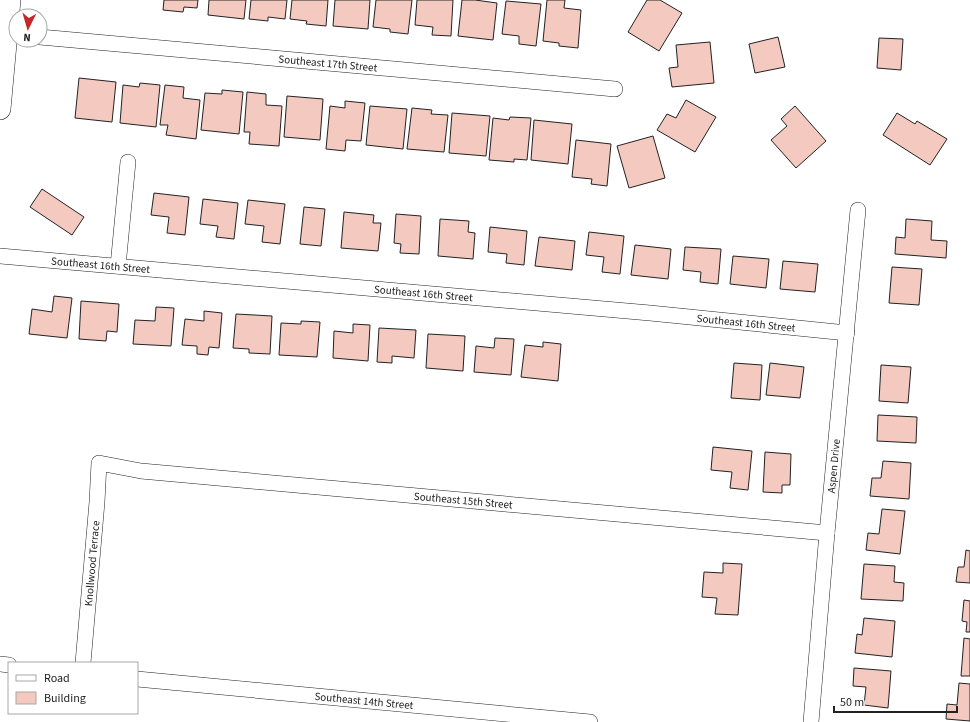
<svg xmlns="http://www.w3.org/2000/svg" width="970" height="722" font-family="'Source Sans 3',sans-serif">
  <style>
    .building { fill: #f3c9c0; stroke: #222 }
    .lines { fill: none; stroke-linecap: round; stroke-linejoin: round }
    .street-casing { stroke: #222; stroke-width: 16 }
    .secondary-casing { stroke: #222; stroke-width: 22 }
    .street { stroke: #fff; stroke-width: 15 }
    .secondary { stroke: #fff; stroke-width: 21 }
    .labels { text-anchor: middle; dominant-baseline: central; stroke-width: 3; stroke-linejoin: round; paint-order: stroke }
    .street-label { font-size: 11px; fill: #222; stroke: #fff }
  </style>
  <rect width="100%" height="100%" fill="#fff"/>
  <g class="building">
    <path d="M 164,0 L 198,0 L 197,8 L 184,7 L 183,12 L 163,10 Z"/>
    <path d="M 209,0 L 246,0 L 244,19 L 208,15 Z"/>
    <path d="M 251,0 L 287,0 L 285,19 L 268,17 L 268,21 L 249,19 Z"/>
    <path d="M 292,0 L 328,0 L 326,26 L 306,24 L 307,21 L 290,19 Z"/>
    <path d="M 335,0 L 370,0 L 368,29 L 333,26 Z"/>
    <path d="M 376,0 L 412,0 L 408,34 L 390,32 L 390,29 L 373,27 Z"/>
    <path d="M 417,0 L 453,0 L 451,36 L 432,35 L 433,27 L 415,25 Z"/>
    <path d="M 462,0 L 475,0 L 497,3 L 493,40 L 458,36 Z"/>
    <path d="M 547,0 L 565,0 L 564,8 L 581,10 L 578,48 L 559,46 L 559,43 L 543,41 Z"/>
    <path d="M 647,0 L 660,0 L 682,13 L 659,51 L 628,32 Z"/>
    <path d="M 506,1 L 541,4 L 536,46 L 519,44 L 519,36 L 502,34 Z"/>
    <path d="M 778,37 L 785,67 L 755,73 L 749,44 Z"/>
    <path d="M 879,38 L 903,39 L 901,70 L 877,68 Z"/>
    <path d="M 710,42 L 714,83 L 672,87 L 669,68 L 678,67 L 676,45 Z"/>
    <path d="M 79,78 L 116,82 L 112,122 L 75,118 Z"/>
    <path d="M 140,83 L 160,85 L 156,127 L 120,123 L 123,85 L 139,87 Z"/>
    <path d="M 165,85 L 184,87 L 183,98 L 200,100 L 196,139 L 166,135 L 168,125 L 160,125 Z"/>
    <path d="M 222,90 L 243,92 L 239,134 L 201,130 L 205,93 L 222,94 Z"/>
    <path d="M 247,92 L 266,94 L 266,105 L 282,106 L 279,146 L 249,144 L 250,132 L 244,132 Z"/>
    <path d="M 287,96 L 323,99 L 320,140 L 284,137 Z"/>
    <path d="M 686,100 L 716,117 L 695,152 L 657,130 L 667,114 L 676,118 Z"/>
    <path d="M 345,101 L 365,103 L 361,141 L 346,140 L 345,151 L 326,149 L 330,106 L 345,108 Z"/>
    <path d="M 370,106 L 407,109 L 403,149 L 366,145 Z"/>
    <path d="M 795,106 L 826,141 L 796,168 L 771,140 L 787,126 L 781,119 Z"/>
    <path d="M 412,108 L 432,110 L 431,114 L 448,115 L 444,152 L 407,149 Z"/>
    <path d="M 452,113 L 490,116 L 486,156 L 449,153 Z"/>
    <path d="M 897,113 L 915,124 L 917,121 L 947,139 L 930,165 L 883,135 Z"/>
    <path d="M 510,117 L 531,118 L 527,160 L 514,159 L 514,162 L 489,160 L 493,118 L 509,120 Z"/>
    <path d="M 534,120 L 572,124 L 568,164 L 531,160 Z"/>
    <path d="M 653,136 L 665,178 L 629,188 L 617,146 Z"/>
    <path d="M 576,140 L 611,144 L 607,186 L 591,184 L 592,179 L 572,177 Z"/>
    <path d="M 42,189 L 84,217 L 72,235 L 30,207 Z"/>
    <path d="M 154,193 L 189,197 L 185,235 L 167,233 L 169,217 L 151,215 Z"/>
    <path d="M 203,199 L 238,203 L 234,239 L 216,237 L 218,226 L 200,224 Z"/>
    <path d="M 248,200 L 285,204 L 280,244 L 262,242 L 264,226 L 245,224 Z"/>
    <path d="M 304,207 L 325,209 L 321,246 L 300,244 Z"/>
    <path d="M 344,212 L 374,215 L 373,223 L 381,223 L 378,251 L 341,248 Z"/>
    <path d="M 396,214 L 421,216 L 419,254 L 400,253 L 401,244 L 394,243 Z"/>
    <path d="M 440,219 L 469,221 L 468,232 L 475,233 L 473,259 L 438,256 Z"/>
    <path d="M 906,219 L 932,221 L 931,240 L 947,241 L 946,258 L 895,254 L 896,237 L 905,238 Z"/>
    <path d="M 490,227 L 527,231 L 524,265 L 506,263 L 507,254 L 488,252 Z"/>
    <path d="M 589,232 L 624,236 L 620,274 L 602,272 L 604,257 L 586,255 Z"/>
    <path d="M 539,237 L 575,241 L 572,270 L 535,266 Z"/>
    <path d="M 635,245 L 671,249 L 668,279 L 631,275 Z"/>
    <path d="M 685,247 L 721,249 L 718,284 L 700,282 L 701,272 L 683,270 Z"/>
    <path d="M 733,256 L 769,259 L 766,288 L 730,284 Z"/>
    <path d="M 783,261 L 818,264 L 815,292 L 780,289 Z"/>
    <path d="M 892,267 L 922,269 L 919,305 L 889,303 Z"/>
    <path d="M 54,296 L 72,298 L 67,338 L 29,334 L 32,309 L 52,312 Z"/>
    <path d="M 81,301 L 119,304 L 117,332 L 107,331 L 106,341 L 79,339 Z"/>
    <path d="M 156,307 L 174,308 L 171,346 L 133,344 L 135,320 L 155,321 Z"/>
    <path d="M 204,311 L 222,313 L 219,348 L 209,347 L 208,355 L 197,354 L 197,346 L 182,345 L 185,319 L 204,321 Z"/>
    <path d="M 236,314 L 272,316 L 270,354 L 249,353 L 249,349 L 233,348 Z"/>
    <path d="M 301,321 L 320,322 L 317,357 L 279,355 L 281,323 L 301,324 Z"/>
    <path d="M 353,324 L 370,325 L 368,361 L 333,358 L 334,331 L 353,333 Z"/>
    <path d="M 379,328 L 416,330 L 414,358 L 392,356 L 392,363 L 377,362 Z"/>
    <path d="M 428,334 L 465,336 L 463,371 L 426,368 Z"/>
    <path d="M 495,338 L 514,339 L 511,375 L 474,372 L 476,346 L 494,348 Z"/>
    <path d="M 543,342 L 561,344 L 558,381 L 521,377 L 525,345 L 543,347 Z"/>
    <path d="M 734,363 L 762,365 L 760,400 L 731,398 Z"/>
    <path d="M 770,363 L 804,367 L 800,398 L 766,395 Z"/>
    <path d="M 881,365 L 911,367 L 908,403 L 879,401 Z"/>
    <path d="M 878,415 L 917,417 L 916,443 L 877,441 Z"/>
    <path d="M 713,447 L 752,451 L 748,490 L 730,488 L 732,472 L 711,470 Z"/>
    <path d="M 765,452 L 791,454 L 790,485 L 782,485 L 782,493 L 763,492 Z"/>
    <path d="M 883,461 L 911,463 L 909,499 L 870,496 L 872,478 L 881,478 Z"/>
    <path d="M 882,509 L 905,511 L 900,554 L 866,550 L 868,533 L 879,534 Z"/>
    <path d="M 966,550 L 970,551 L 970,583 L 956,582 L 958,567 L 964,567 Z"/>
    <path d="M 723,563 L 742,564 L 738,615 L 715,614 L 717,598 L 702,597 L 704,572 L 723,573 Z"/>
    <path d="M 864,564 L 895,566 L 894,582 L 904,583 L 903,601 L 861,599 Z"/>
    <path d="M 964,600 L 970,601 L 970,632 L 966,632 L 967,622 L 962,621 Z"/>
    <path d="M 864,618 L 895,621 L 892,657 L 855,653 L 857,634 L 862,635 Z"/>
    <path d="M 964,638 L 970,639 L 970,676 L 961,676 Z"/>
    <path d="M 854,668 L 891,671 L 888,708 L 864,705 L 866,687 L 853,686 Z"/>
    <path d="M 959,683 L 970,684 L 970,721 L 946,719 L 947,704 L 957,705 Z"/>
  </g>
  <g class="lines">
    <g class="street-casing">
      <g id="street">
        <path id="s1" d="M 40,37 L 615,89"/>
        <path id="s2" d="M 0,256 L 650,313 L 847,333"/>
        <path d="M 118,266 L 128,162"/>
        <path id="s3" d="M 83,663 L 97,502 L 99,463 L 141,471 L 827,533"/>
        <path d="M 0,664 L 9,665"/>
        <path id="s4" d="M 137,679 L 590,722"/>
        <path id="s5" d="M 811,722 L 827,533 L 858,210"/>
      </g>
    </g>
    <g class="secondary-casing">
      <path id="secondary" d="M 0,109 L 10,0"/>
    </g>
    <use href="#street" class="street"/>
    <use href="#secondary" class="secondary"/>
  </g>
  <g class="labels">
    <g class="street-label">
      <text stroke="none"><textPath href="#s1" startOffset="289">Southeast 17th Street</textPath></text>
      <text stroke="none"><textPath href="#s2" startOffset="101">Southeast 16th Street</textPath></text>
      <text stroke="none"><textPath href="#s2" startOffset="425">Southeast 16th Street</textPath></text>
      <text stroke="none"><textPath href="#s2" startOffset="749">Southeast 16th Street</textPath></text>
      <text stroke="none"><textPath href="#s5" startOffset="257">Aspen Drive</textPath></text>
      <text stroke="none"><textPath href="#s3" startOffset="567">Southeast 15th Street</textPath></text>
      <text stroke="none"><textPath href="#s3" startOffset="100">Knollwood Terrace</textPath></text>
      <text stroke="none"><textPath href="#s4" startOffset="228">Southeast 14th Street</textPath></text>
    </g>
  </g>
  <rect x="8" y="662" width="130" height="52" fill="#ffffff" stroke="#a7a7a7"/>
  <rect x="16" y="675" width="20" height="6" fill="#ffffff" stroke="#a7a7a7"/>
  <text x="44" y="682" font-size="12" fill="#222222">Road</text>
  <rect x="16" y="692" width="20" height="12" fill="#f3c9c0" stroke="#a7a7a7"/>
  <text x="44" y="702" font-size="12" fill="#222222">Building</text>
  <g transform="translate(28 28) rotate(185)"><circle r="19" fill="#ffffff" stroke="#a7a7a7"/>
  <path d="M0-3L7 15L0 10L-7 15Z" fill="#c62828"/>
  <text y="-6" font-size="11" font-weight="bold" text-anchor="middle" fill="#222222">N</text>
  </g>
  <path d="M834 706v6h123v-6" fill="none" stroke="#222222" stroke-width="2"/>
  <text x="840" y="706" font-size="12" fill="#222222" stroke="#ffffff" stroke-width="3" paint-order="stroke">50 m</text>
</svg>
